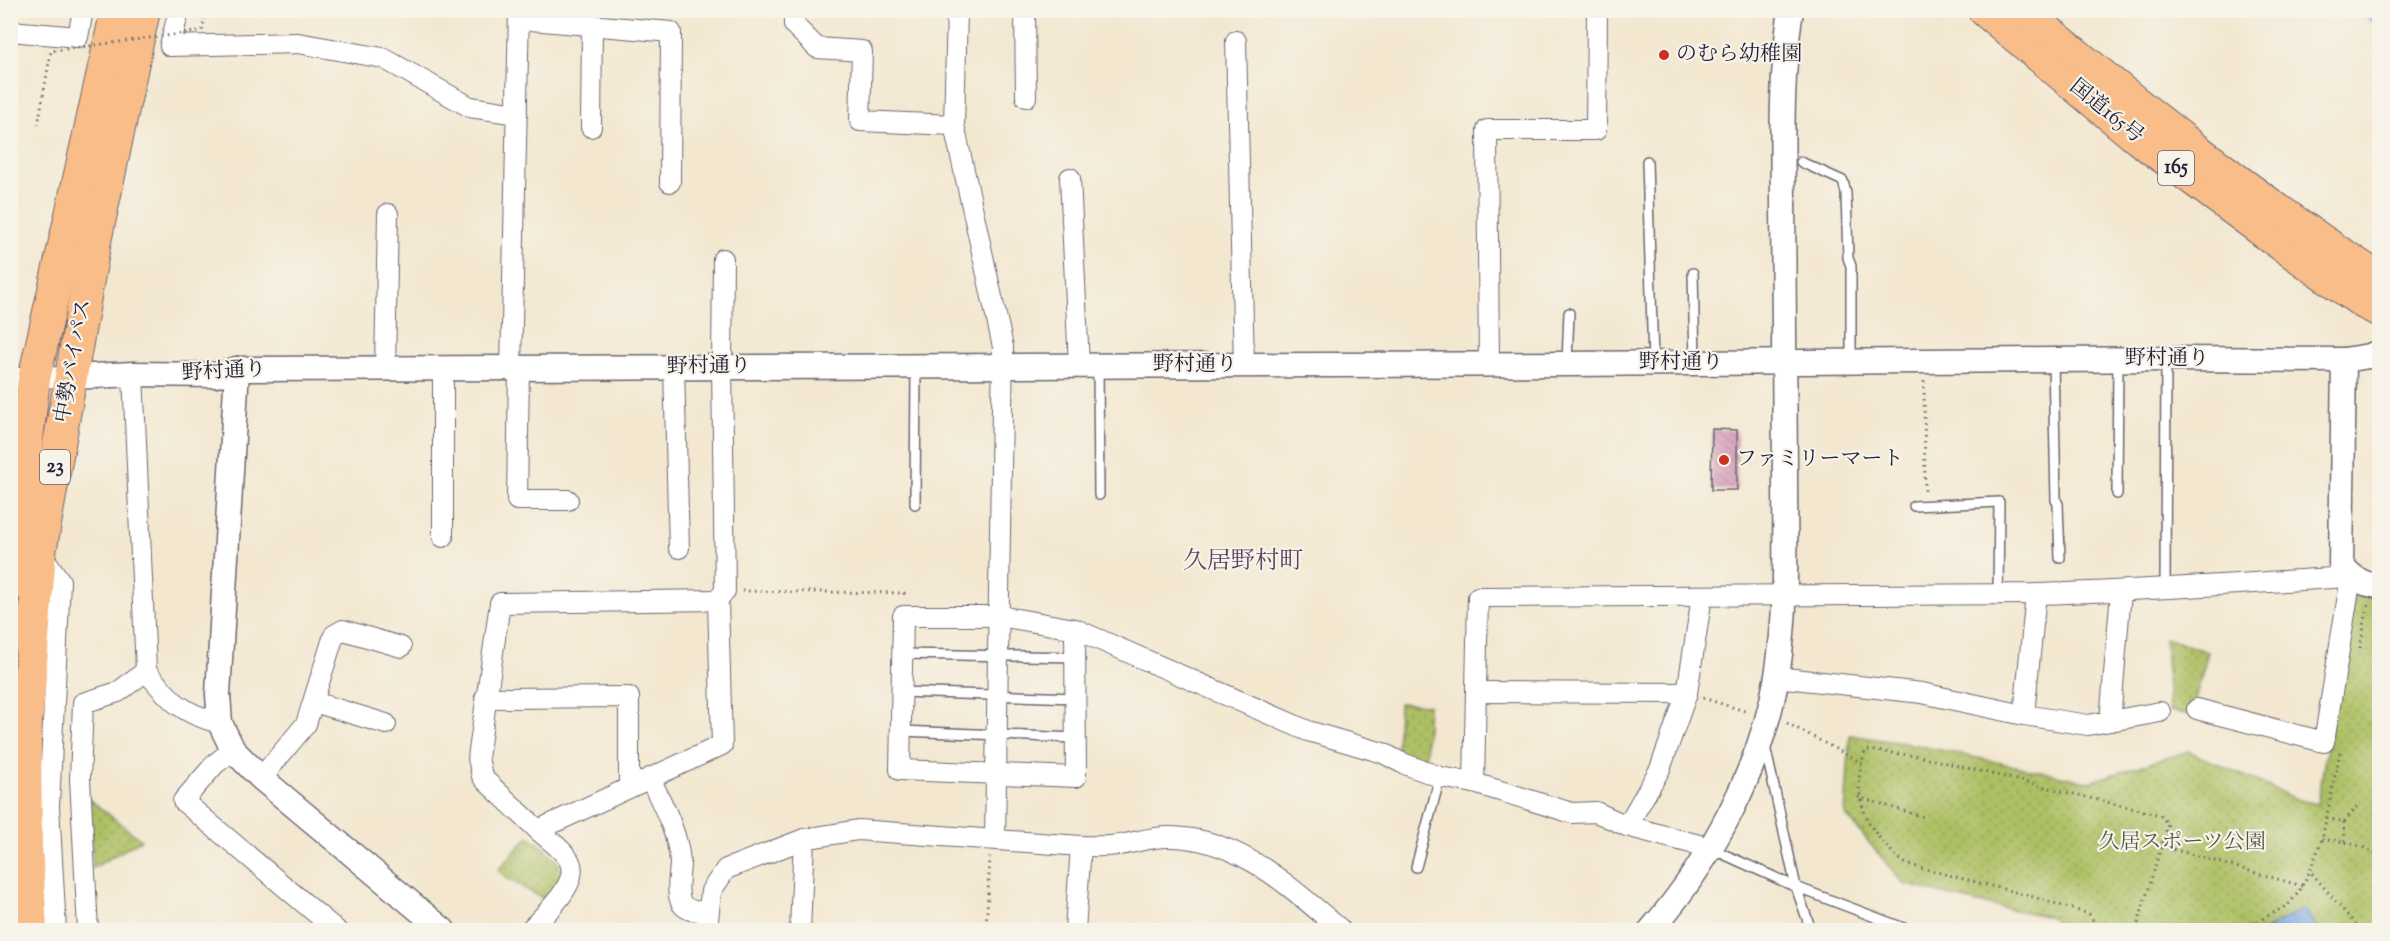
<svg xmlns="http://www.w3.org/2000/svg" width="2390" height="941" font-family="'Sorts Mill Goudy','Noto Serif JP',serif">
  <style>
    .park { fill: url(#park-dots); stroke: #687150; stroke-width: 1.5 }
    .water { fill: url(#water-ripples); stroke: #4e6690; stroke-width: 1.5 }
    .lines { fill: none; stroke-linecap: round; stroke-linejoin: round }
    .stream { stroke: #7aa9e4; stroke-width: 5 }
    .building { fill: url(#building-back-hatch) }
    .service-casing { stroke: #6b676f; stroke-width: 12 }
    .minor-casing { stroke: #6b676f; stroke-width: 22 }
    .tertiary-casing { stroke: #6b676f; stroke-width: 27 }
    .trunk-casing { stroke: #6b676f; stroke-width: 34 }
    .path { stroke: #6b676f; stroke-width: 3; stroke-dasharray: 1.5 4.5; stroke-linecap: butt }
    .service { stroke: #fff; stroke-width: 9 }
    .minor { stroke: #fff; stroke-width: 20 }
    .tertiary { stroke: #fff; stroke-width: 24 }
    .trunk { stroke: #f8bd89; stroke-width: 32 }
    .path-bridge { stroke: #6b676f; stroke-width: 3; stroke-dasharray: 1.5 4.5; stroke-linecap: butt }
    .poi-dot { fill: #c8321e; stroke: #f7f3e8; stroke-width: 2 }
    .labels { text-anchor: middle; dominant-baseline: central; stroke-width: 4.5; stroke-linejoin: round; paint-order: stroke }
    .shield { fill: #f7f3e8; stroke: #62616f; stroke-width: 1.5 }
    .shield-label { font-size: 20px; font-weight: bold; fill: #22223b }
    .poi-label { font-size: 21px; fill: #22223b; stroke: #f7f3e8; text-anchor: start }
    .street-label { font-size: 21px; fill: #22223b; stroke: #f7f3e8 }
    .park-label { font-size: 21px; fill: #535949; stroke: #f7f3e8 }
    .quarter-label { font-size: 24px; fill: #5f4765; stroke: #f7f3e8 }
  </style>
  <defs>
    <pattern id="park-dots" width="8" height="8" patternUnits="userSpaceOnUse" patternTransform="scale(1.5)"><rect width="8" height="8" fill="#adc064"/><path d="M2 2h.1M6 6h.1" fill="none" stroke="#8c9c54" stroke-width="1.8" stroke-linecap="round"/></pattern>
    <pattern id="water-ripples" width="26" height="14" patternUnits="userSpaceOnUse" patternTransform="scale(1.5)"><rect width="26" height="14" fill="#7aa9e4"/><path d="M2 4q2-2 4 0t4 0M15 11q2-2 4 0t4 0" fill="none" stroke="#6489ba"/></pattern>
    <pattern id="building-back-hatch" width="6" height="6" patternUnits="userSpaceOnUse" patternTransform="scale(1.5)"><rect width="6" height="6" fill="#d08db2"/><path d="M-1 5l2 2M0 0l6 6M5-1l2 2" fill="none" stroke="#a87392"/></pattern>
  </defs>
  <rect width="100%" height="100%" fill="#f7f3e8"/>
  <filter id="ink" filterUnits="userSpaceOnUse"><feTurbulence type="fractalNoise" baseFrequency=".0167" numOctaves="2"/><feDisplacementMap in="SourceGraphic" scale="12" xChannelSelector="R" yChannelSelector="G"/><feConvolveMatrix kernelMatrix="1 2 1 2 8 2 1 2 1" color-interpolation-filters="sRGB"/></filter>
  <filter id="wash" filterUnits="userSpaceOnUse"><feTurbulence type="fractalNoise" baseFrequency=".008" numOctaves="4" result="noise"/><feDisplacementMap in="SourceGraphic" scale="24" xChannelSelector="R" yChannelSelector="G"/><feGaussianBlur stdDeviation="1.35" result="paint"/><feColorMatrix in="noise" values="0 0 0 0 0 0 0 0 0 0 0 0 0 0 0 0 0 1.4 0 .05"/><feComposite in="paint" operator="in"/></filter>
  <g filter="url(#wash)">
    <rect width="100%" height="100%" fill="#f3e7d0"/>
    <g class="park">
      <path d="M 2355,590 L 2379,592 L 2379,930 L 2062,930 L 2051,917 L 1978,903 L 1904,884 L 1845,814 L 1850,735 L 1917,745 L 2089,782 L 2188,751 L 2299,800 L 2317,804 Z"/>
      <path d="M 2165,638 L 2208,652 L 2191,715 L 2169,711 Z"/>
      <path d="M 1399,703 L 1428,705 L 1425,766 L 1397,754 Z"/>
      <path d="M 89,799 L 141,840 L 93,868 Z"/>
      <path d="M 529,836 C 541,846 568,862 560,881 C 558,887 548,894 544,899 L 508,879 L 498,870 Z"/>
    </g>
    <path class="water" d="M 2303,909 L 2319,930 L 2265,930 Z"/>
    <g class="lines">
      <path class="stream" d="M 2361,10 L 2380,26"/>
    </g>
    <g id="blocks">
      <path class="building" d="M 1712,429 L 1737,430 L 1737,490 L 1711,490 Z"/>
    </g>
  </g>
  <g filter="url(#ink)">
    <use href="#blocks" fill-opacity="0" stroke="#6b676f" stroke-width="1.5"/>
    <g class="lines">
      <g class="service-casing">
        <g id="service">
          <path d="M 1647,161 L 1653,361"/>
          <path d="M 1801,162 L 1843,181 L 1846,193 L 1848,258 L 1851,266 L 1851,360"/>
          <path d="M 1693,273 L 1695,361"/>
          <path d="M 1567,362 L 1569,313"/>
          <path d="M 2053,362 L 2056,500 L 2058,504 L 2060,558"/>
          <path d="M 1098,368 L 1099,495"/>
          <path d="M 2117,494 L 2118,359"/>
          <path d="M 915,504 L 916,369"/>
          <path d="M 1914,506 L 1999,502 L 1998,594"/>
          <path d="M 2165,587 L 2166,359"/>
          <path d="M 903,654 L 1075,657"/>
          <path d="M 902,692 L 1075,698"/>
          <path d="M 901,731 L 1076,738"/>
          <path d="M 1765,746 L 1796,887 L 1811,930"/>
          <path d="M 1712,849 L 1796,887 L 1909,930"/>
          <path d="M 1416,867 L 1440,777"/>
        </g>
      </g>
      <g class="minor-casing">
        <g id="minor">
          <path d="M 179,10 L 170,46 L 298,43 L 383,58 L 470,107 L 517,114"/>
          <path d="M 794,10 L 794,25 L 817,48 L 862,51 L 860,121 L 954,125"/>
          <path d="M 957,10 L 954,125 L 1003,347 L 995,839"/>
          <path d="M 1025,10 L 1026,97"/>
          <path d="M 519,19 L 671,32 L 670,182"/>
          <path d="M 10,31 L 78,37 L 83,10"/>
          <path d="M 1236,41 L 1244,365"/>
          <path d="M 591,127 L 592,25"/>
          <path d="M 1070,178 L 1079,365"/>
          <path d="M 1489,364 L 1487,130 L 1596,130 L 1597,10"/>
          <path d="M 674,368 L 679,548"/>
          <path d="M 385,369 L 388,214"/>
          <path d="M 443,369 L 443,537"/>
          <path d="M 511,369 L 519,10"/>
          <path d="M 519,369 L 517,500 L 568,500"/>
          <path d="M 133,374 L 146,671"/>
          <path d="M 10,378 L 72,377"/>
          <path d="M 40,552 L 60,581 L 49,806 L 56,930"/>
          <path d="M 718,600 L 722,745 L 538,830 L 486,781 L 482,776 L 478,758 L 500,603 Z"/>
          <path d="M 718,600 L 725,591 L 722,367 L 723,259"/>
          <path d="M 903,616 L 999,616 L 1075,629 L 1076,777 L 900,770 Z"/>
          <path d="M 1075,629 L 1308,731 L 1383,753 L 1402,763 L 1440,777 L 1474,783 L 1572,813 L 1596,812 L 1627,826 L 1710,848"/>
          <path d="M 1776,677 L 1922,693 L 2024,715 L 2088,725 L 2160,712"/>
          <path d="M 1476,692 L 1687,693"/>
          <path d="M 485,698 L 629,697 L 629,787"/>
          <path d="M 314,702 L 386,724"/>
          <path d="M 2024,715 L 2036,594"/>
          <path d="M 2110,721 L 2121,592"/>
          <path d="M 233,750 L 215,764 L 183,801 L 336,930"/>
          <path d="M 261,778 L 306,724 L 334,635 L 343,630 L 401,647"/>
          <path d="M 650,778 C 662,804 678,832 680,862 C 680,874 675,893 682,904 C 688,912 699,911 708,912"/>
          <path d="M 1474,783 L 1478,597 L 2036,594 C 2141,591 2246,583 2351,577 L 2324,742 L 2197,709"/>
          <path d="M 1627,826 L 1660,769 L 1687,693 L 1702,596"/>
          <path d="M 88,930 L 80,779 L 83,703 L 118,692 L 146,671 C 170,700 182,714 220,723"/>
          <path d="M 530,930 C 544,914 582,883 569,860 C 562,848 547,839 538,830"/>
          <path d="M 707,930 L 711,891 L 726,869 L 804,839 L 858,830 L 1081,846 C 1093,846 1106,847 1118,845 C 1134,843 1150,837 1167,837 C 1238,836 1291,888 1341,930"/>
          <path d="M 800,930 L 804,839"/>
          <path d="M 1075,930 L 1081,846"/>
        </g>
      </g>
      <g class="tertiary-casing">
        <g id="tertiary">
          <path d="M 2344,360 L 2341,564 C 2351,577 2362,585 2380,586"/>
          <path d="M 237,369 L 218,694 L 220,723 L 233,750 L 261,778 L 443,930"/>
          <path d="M 72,377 L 133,374 L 216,375 L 237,369 L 1567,364 L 2166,359 L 2344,360 L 2369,356 L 2380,352"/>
          <path d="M 1651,930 C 1712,859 1761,769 1777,676 C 1788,607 1785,539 1785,470 C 1785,379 1784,288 1783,197 C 1782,135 1781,71 1791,10"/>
        </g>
      </g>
      <g class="trunk-casing">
        <g id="trunk">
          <path d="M 1984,10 L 2137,138 L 2272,238 L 2364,303 L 2380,311"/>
          <path d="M 2023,10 C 2138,106 2254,198 2380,279"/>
          <path d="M 10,586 L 34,379 L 117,10"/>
          <path d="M 31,930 L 26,844 L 25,737 L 40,552 L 94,246 L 144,10"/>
        </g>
      </g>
      <g class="path">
        <path d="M 1924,381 L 1925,494"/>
        <path d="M 742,591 L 904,593 L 904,598"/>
        <path d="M 2360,648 L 2368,605"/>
        <path d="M 1703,698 L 1748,712"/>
        <path d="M 1787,723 L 1862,763"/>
        <path d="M 2340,752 L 2322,839 L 2310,871 L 2360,930"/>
        <path d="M 1858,797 L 1924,817"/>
        <path d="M 2327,818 L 2344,822 L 2359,804"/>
        <path d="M 2344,822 L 2345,842"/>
        <path d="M 2322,839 C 2342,841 2362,844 2380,856"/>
        <path d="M 2162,846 L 2302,886"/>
        <path d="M 986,930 L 990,857"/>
        <path d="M 2100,930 L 2089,914 L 2030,896 L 1906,864 C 1869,836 1847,795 1866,750 L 1918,756 L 2160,815 L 2168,824 L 2136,930"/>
        <path d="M 2241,930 L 2288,905 L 2298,893 L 2310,871"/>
      </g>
      <use href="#service" class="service"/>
      <use href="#minor" class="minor"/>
      <use href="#tertiary" class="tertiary"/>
      <use href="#trunk" class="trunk"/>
      <path class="path-bridge" d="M 38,125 L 51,51 L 202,31 L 206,10"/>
    </g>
  </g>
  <g class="poi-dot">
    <circle cx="1664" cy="55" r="6"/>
    <circle cx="1724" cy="460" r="6"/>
  </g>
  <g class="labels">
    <g class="shield">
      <rect x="2158" y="151" width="36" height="34" rx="4.5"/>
      <rect x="40" y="450" width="30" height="34" rx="4.5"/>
    </g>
    <g class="shield-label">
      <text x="2176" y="168">165</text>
      <text x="55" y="467">23</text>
    </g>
    <g class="poi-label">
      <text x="1676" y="55">のむら幼稚園</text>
      <text x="1736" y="460">ファミリーマート</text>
    </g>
    <g class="street-label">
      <text transform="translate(2106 112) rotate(39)">国道165号</text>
      <text x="2167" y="359">野村通り</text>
      <text transform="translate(74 361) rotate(-80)">中勢バイパス</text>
      <text x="1681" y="363">野村通り</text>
      <text x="1195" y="365">野村通り</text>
      <text transform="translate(709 367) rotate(-1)">野村通り</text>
      <text transform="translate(224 372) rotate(-3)">野村通り</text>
    </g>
    <g class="park-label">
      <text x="2182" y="843">久居スポーツ公園</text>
    </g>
    <g class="quarter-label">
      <text x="1243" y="562">久居野村町</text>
    </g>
  </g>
  <rect width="2390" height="941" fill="none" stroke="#f7f3e8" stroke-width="36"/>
</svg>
